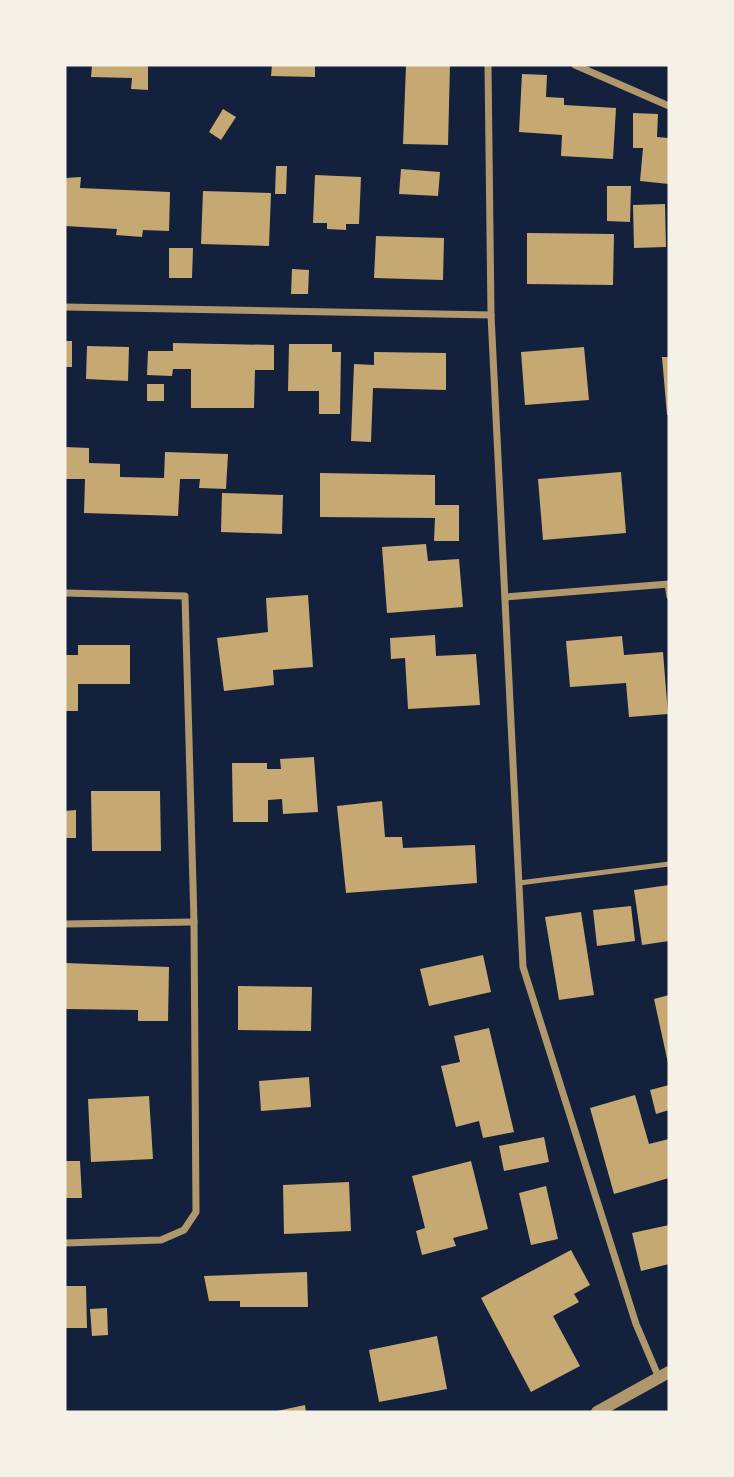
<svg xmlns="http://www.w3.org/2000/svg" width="734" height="1477" font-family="'Noto Sans',sans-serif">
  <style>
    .building { fill: #c6a872 }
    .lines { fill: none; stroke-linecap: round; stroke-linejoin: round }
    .service { stroke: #b1986c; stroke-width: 5 }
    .minor { stroke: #b1986c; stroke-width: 7 }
    .tertiary { stroke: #b1986c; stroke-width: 12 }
  </style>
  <rect width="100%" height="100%" fill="#14213d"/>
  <g class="building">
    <path d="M 92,65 L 148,65 L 148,90 L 131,89 L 132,78 L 91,77 Z"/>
    <path d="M 272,65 L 315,65 L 315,77 L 271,76 Z"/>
    <path d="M 406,65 L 450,65 L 448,145 L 403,144 Z"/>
    <path d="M 522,74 L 547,75 L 546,97 L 564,98 L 564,105 L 616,108 L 613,159 L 561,156 L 562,135 L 519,132 Z"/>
    <path d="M 223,109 L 236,117 L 221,140 L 209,132 Z"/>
    <path d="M 633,113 L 658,114 L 657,137 L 669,138 L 669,184 L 640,181 L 643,148 L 633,148 Z"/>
    <path d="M 276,166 L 287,166 L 286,194 L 275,194 Z"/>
    <path d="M 401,169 L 440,172 L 438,196 L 399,194 Z"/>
    <path d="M 315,175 L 361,177 L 359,224 L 346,224 L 346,230 L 327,229 L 327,223 L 313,223 Z"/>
    <path d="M 81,177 L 80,188 L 170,192 L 169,231 L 143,230 L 142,237 L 116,235 L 117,229 L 65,226 L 65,178 Z"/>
    <path d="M 607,186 L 631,186 L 630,222 L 607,221 Z"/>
    <path d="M 203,191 L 271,193 L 269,246 L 201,244 Z"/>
    <path d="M 665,204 L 666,247 L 634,248 L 633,205 Z"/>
    <path d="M 527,233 L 614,234 L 613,285 L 527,284 Z"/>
    <path d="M 376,236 L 444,238 L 443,280 L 374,278 Z"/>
    <path d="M 169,248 L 193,248 L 192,278 L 169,278 Z"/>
    <path d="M 292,269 L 309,270 L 308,294 L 291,294 Z"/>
    <rect x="65" y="341" width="7" height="26"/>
    <path d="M 173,343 L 274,345 L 274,370 L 255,370 L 254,408 L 191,408 L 191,369 L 173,369 L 172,376 L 147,375 L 148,351 L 173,351 Z"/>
    <path d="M 289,344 L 332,344 L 332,352 L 341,352 L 340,414 L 319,414 L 319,391 L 288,391 Z"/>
    <path d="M 87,346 L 129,347 L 128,381 L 86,379 Z"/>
    <path d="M 584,347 L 589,400 L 525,405 L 521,352 Z"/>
    <path d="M 374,352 L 446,353 L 446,390 L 373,388 L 371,442 L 351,441 L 354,364 L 374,365 Z"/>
    <path d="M 662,357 L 669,357 L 669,415 L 667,415 Z"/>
    <rect x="147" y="384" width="17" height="17"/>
    <path d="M 65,447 L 89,448 L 89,463 L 120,464 L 120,477 L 164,478 L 165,452 L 228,454 L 226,489 L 199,488 L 200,479 L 180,479 L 178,516 L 84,513 L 85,479 L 65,479 Z"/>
    <path d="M 621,472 L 626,533 L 543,540 L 538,479 Z"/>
    <path d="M 320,473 L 435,475 L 435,505 L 459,505 L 459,541 L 434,541 L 435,518 L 320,517 Z"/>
    <path d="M 222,493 L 283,495 L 282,534 L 221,532 Z"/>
    <path d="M 426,544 L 428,561 L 459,559 L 463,607 L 387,613 L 382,547 Z"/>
    <path d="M 308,595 L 313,667 L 273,670 L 274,685 L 224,691 L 217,638 L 268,632 L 266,598 Z"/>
    <path d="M 435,635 L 436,656 L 476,654 L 480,705 L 408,709 L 405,658 L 391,659 L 390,638 Z"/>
    <path d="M 622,636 L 624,655 L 663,652 L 668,714 L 629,717 L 626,683 L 570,687 L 566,641 Z"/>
    <path d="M 78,645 L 130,645 L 130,684 L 78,684 L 78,711 L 65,711 L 65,655 L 78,655 Z"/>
    <path d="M 314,757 L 318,812 L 283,814 L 282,799 L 268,800 L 268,822 L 233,822 L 232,763 L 267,763 L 267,769 L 281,769 L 280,759 Z"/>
    <path d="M 91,791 L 160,791 L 161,851 L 92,851 Z"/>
    <path d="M 382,801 L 385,837 L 402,837 L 403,848 L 475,845 L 477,883 L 346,893 L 337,806 Z"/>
    <path d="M 76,810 L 76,838 L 65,838 L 65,811 Z"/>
    <path d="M 669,885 L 669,941 L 642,945 L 634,890 Z"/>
    <path d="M 631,906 L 635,941 L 597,946 L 593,910 Z"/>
    <path d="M 581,912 L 594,995 L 559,1000 L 545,917 Z"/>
    <path d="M 483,955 L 491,992 L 429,1006 L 420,969 Z"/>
    <path d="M 65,963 L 169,967 L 168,1021 L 138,1021 L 138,1010 L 65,1009 Z"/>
    <path d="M 238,986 L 312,987 L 311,1031 L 238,1030 Z"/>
    <path d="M 669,995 L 669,1063 L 668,1063 L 654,999 Z"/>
    <path d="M 489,1028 L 514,1132 L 483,1138 L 479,1121 L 456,1127 L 441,1066 L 460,1062 L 454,1036 Z"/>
    <path d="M 309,1077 L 311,1107 L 261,1111 L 259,1081 Z"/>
    <path d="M 669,1085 L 669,1110 L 656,1114 L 650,1090 Z"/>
    <path d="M 635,1095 L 649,1144 L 669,1139 L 669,1178 L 614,1194 L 590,1108 Z"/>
    <path d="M 149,1096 L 153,1159 L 91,1162 L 88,1099 Z"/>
    <path d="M 544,1137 L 549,1162 L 504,1171 L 499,1146 Z"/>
    <path d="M 65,1161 L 80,1161 L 82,1198 L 65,1198 Z"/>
    <path d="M 471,1161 L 488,1229 L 453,1238 L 456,1246 L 422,1255 L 416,1231 L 425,1228 L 412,1176 Z"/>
    <path d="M 349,1182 L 351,1231 L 284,1234 L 283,1185 Z"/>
    <path d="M 546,1186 L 558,1239 L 531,1245 L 519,1193 Z"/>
    <path d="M 669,1225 L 669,1264 L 641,1271 L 632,1233 Z"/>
    <path d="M 571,1250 L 590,1285 L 574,1294 L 579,1302 L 553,1316 L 580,1366 L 531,1392 L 481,1298 Z"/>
    <path d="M 307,1272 L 308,1307 L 240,1307 L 240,1301 L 209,1301 L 204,1276 Z"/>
    <path d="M 65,1286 L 86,1286 L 87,1328 L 65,1328 Z"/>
    <path d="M 107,1308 L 108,1335 L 92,1336 L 90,1309 Z"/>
    <path d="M 437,1336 L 447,1389 L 379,1402 L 369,1350 Z"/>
    <path d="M 305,1405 L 306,1412 L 277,1412 L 277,1411 Z"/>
  </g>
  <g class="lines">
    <g class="service">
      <path d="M 667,584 L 669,597"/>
      <path d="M 519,883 L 669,864"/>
    </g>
    <g class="minor">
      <path d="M 488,65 L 491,315 L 523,967 L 636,1324 L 659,1378"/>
      <path d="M 575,65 L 669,106"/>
      <path d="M 65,307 L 491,315"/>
      <path d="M 65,593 L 185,596 L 194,922 L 196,1212 L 184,1230 L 161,1240 L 65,1243"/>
      <path d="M 506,597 L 669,584"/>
      <path d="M 65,924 L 194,922"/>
    </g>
    <path class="tertiary" d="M 597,1412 L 669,1372"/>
  </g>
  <rect width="734" height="1477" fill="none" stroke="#f6f1e7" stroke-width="133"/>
</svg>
